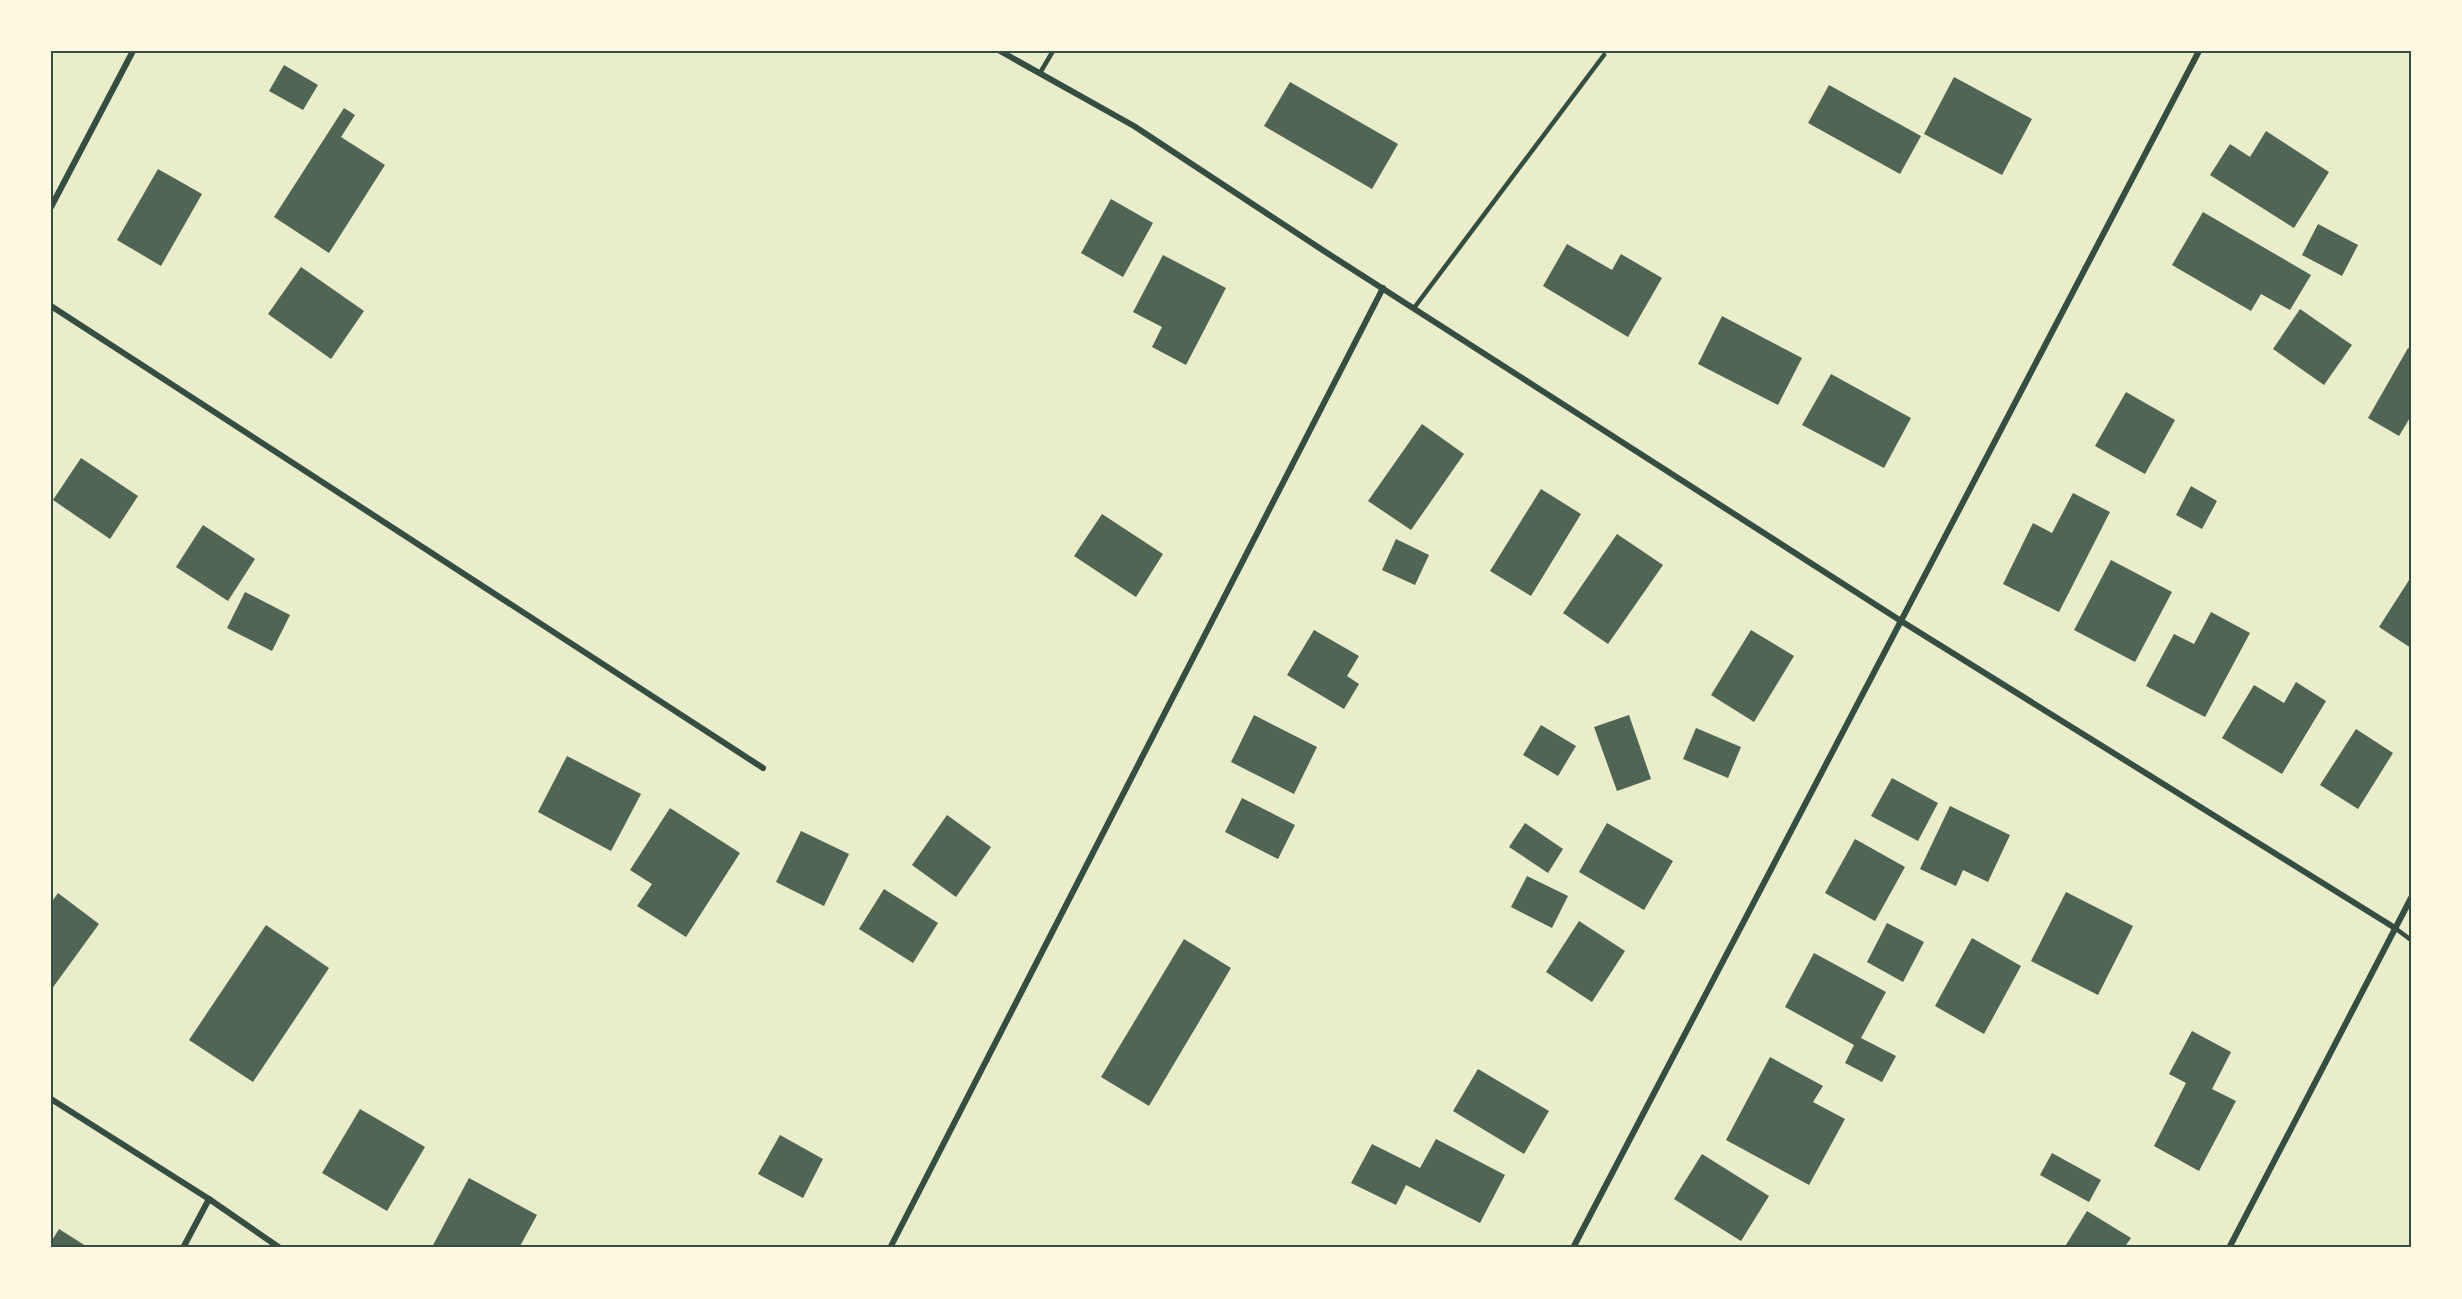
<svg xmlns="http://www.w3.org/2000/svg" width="2462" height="1299" font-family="'Public Sans',sans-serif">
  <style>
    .building { fill: #4f6655 }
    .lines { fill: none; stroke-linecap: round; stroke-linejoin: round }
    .service { stroke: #344e41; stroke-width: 4.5 }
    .minor { stroke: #344e41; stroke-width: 6 }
    .neatline { fill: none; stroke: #344e41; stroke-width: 2 }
  </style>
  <rect width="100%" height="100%" fill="#e9edc9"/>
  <g class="building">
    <path d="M 284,65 L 318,85 L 303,110 L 269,91 Z"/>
    <path d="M 1954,77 L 2032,119 L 2002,175 L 1924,134 Z"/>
    <path d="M 1290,82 L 1398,144 L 1372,189 L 1264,126 Z"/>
    <path d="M 1829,85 L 1921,136 L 1900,174 L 1808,123 Z"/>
    <path d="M 344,108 L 355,115 L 341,137 L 385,165 L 329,253 L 274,217 Z"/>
    <path d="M 2266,131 L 2329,172 L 2294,228 L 2210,175 L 2230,144 L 2250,157 Z"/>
    <path d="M 158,169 L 202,194 L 161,266 L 117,240 Z"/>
    <path d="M 1111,199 L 1153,223 L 1123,277 L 1081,253 Z"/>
    <path d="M 2203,212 L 2311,275 L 2290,310 L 2261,294 L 2251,311 L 2172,265 Z"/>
    <path d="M 2318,224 L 2358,245 L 2342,276 L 2302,255 Z"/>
    <path d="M 1567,244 L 1612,270 L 1621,254 L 1662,278 L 1628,337 L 1543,286 Z"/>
    <path d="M 1163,255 L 1226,288 L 1186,365 L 1152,347 L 1162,327 L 1133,312 Z"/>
    <path d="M 301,267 L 364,311 L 331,359 L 268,314 Z"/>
    <path d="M 2300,309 L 2352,345 L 2324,385 L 2273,349 Z"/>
    <path d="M 1722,316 L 1802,358 L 1778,405 L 1698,364 Z"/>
    <path d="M 2408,348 L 2411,349 L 2411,416 L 2399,436 L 2368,418 Z"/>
    <path d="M 1831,374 L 1911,418 L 1884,468 L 1802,425 Z"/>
    <path d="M 2126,392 L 2175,420 L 2145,474 L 2095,446 Z"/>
    <path d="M 1422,424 L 1464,454 L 1411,530 L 1368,501 Z"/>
    <path d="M 81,458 L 138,496 L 110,539 L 53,500 Z"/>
    <path d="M 2191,486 L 2217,501 L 2202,529 L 2176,515 Z"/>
    <path d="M 1541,489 L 1581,514 L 1531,596 L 1490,571 Z"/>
    <path d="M 2073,493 L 2110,512 L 2059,612 L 2003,584 L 2033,523 L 2052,533 Z"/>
    <path d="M 1102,514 L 1163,554 L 1136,597 L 1074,556 Z"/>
    <path d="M 203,525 L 255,559 L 228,601 L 176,567 Z"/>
    <path d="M 1617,534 L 1663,565 L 1608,644 L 1563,613 Z"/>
    <path d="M 1396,539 L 1429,555 L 1415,585 L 1382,570 Z"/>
    <path d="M 2111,560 L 2172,592 L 2135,662 L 2074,630 Z"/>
    <path d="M 2411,577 L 2411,648 L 2379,627 Z"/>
    <path d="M 245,592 L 290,615 L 272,651 L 227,628 Z"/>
    <path d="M 2211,612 L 2250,633 L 2205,717 L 2146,686 L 2174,634 L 2194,644 Z"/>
    <path d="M 1314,630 L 1359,656 L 1347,676 L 1359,684 L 1344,709 L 1287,675 Z"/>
    <path d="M 1751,630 L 1794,656 L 1754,722 L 1711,695 Z"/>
    <path d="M 2296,682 L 2326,701 L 2282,774 L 2222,738 L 2254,685 L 2284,703 Z"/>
    <path d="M 1254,715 L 1317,747 L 1294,794 L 1231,762 Z"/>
    <path d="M 1629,715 L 1651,779 L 1617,791 L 1594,727 Z"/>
    <path d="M 1541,725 L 1576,746 L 1558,776 L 1523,755 Z"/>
    <path d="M 1696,728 L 1741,747 L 1728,778 L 1683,759 Z"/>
    <path d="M 2356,729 L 2393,753 L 2358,809 L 2320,785 Z"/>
    <path d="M 567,756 L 641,794 L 611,851 L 538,812 Z"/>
    <path d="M 1892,778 L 1938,803 L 1918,841 L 1871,816 Z"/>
    <path d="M 1242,798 L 1295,825 L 1278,859 L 1225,832 Z"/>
    <path d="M 1950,806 L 2010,835 L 1988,882 L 1963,870 L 1956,886 L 1920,869 Z"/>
    <path d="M 670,808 L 740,853 L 686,937 L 637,906 L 652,884 L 630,870 Z"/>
    <path d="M 947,815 L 991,847 L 956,897 L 912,865 Z"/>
    <path d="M 1525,823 L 1563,849 L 1548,873 L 1509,847 Z"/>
    <path d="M 1607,823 L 1673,861 L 1644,910 L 1579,872 Z"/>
    <path d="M 801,831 L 849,854 L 824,906 L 776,882 Z"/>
    <path d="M 1855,839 L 1905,867 L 1875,921 L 1825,893 Z"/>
    <path d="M 1527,876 L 1568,896 L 1552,928 L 1511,907 Z"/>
    <path d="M 884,889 L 938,923 L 913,963 L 859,929 Z"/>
    <path d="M 2066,892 L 2133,926 L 2098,995 L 2031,961 Z"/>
    <path d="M 58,893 L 99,924 L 51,990 L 51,903 Z"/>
    <path d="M 1579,921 L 1625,951 L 1592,1002 L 1546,972 Z"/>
    <path d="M 1887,923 L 1924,942 L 1903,982 L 1867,962 Z"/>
    <path d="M 266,925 L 329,968 L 253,1082 L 189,1040 Z"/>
    <path d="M 1972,938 L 2021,966 L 1984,1034 L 1935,1006 Z"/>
    <path d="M 1184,939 L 1231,968 L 1149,1106 L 1101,1077 Z"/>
    <path d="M 1814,953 L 1886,992 L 1861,1038 L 1896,1056 L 1882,1082 L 1845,1063 L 1854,1045 L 1785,1007 Z"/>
    <path d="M 2192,1031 L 2231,1052 L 2212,1089 L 2236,1101 L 2199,1171 L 2154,1146 L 2186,1083 L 2169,1074 Z"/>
    <path d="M 1770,1057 L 1823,1086 L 1813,1102 L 1845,1119 L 1809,1185 L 1726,1140 Z"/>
    <path d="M 1478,1069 L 1549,1111 L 1524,1154 L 1453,1111 Z"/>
    <path d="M 360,1109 L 425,1147 L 387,1211 L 322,1173 Z"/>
    <path d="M 780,1135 L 823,1159 L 803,1198 L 758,1174 Z"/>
    <path d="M 1436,1139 L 1505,1175 L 1480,1223 L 1406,1185 L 1396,1205 L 1351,1183 L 1372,1144 L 1420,1168 Z"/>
    <path d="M 2052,1153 L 2101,1180 L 2089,1202 L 2040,1175 Z"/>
    <path d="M 1702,1154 L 1769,1196 L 1741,1241 L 1674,1199 Z"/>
    <path d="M 469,1178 L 537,1215 L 519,1248 L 432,1247 Z"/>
    <path d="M 2087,1211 L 2131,1238 L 2124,1248 L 2064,1248 Z"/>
    <path d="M 59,1229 L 89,1248 L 51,1248 L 51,1242 Z"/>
  </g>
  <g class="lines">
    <g class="service">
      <path d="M 1040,73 L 1053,51"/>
      <path d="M 1414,308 L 1604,55"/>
      <path d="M 2395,928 L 2411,940"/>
    </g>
    <g class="minor">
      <path d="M 1000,51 L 1134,126 L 1324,251 L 1901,621 L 2395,928"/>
      <path d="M 51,207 L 133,51"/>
      <path d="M 51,306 L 763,768"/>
      <path d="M 51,1099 L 209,1199 L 280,1248"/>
      <path d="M 183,1248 L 209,1199"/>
      <path d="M 890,1248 L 1383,288"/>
      <path d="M 1573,1248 L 2199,51"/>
      <path d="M 2229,1248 L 2411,898"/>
    </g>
  </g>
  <rect width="2462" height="1299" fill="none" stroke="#fefae0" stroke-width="105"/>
  <rect x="52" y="52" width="2358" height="1194" class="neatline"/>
</svg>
